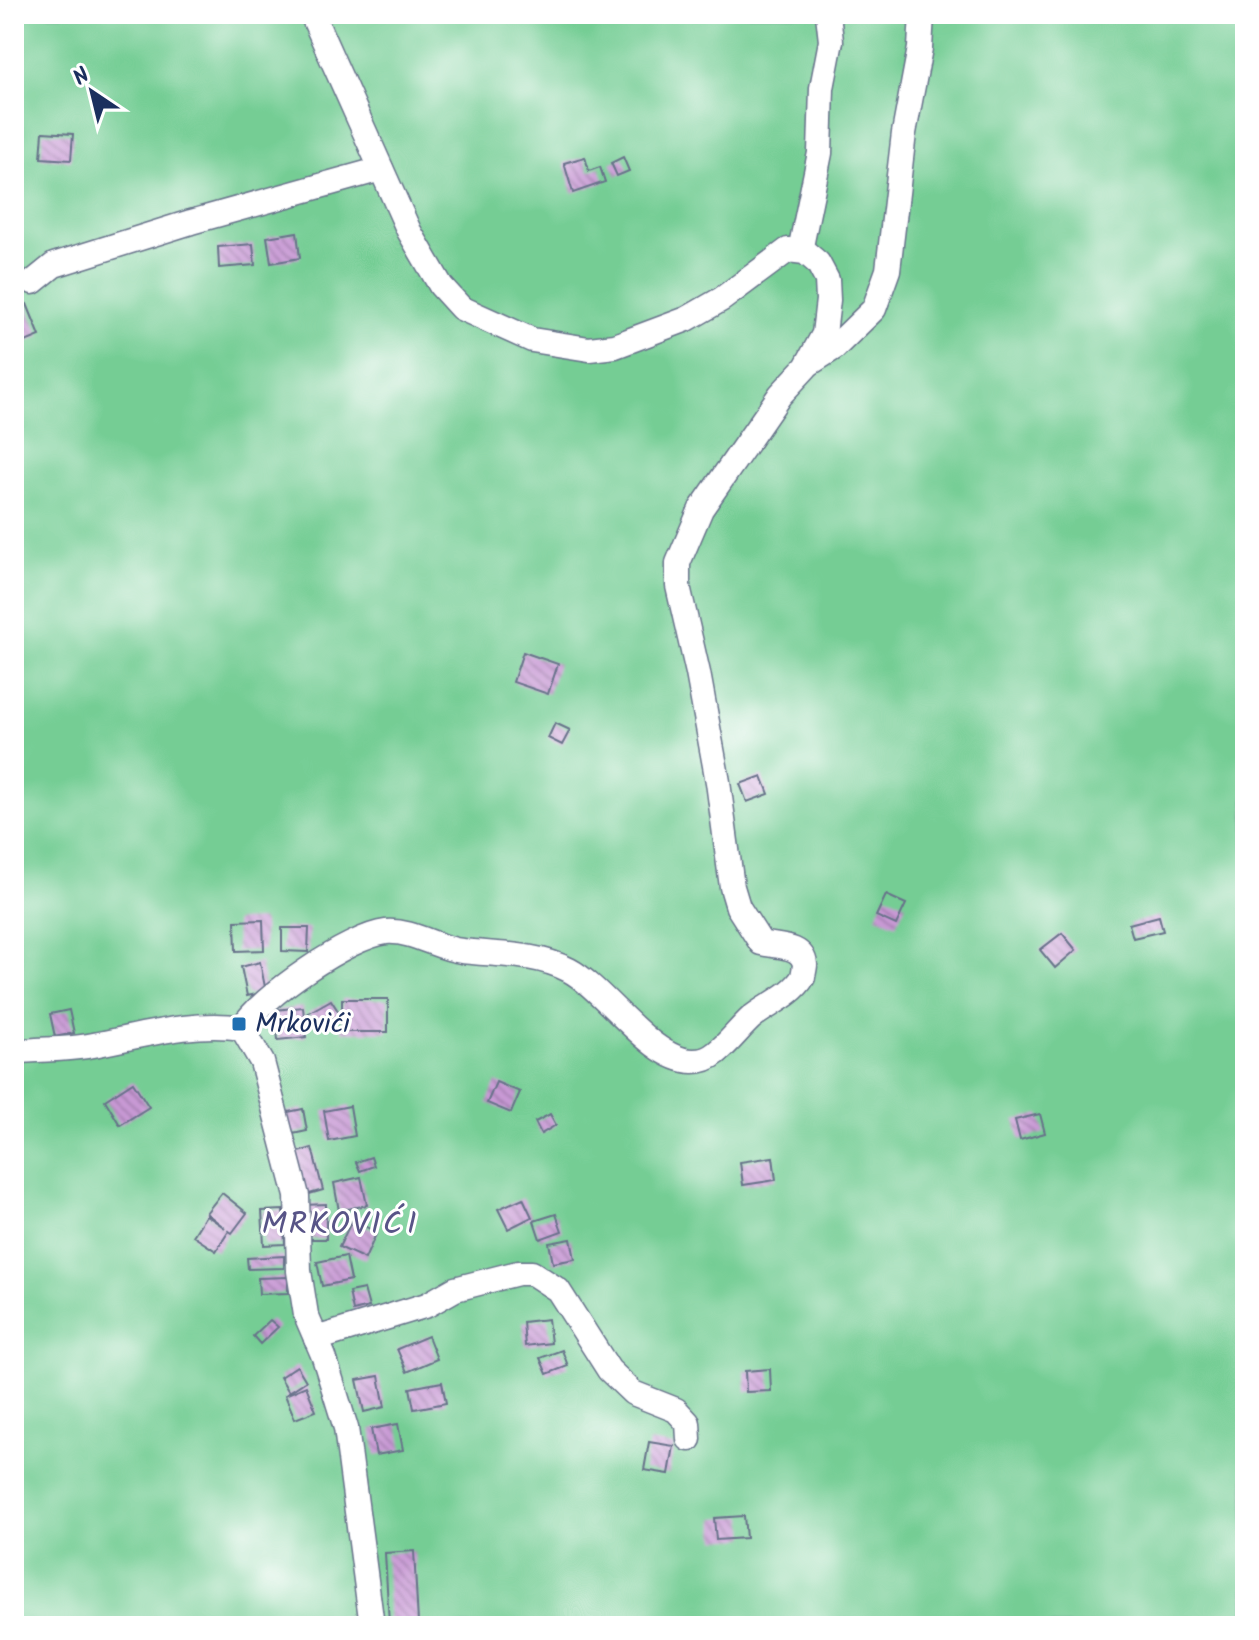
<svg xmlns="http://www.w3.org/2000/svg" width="1259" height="1640" font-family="Kalam,sans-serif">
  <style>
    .green { fill: #74cd94; stroke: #487e79; stroke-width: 2 }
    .building { fill: url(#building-back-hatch) }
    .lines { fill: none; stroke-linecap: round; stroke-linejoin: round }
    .minor-casing { stroke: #67728a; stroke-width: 27 }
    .minor { stroke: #fff; stroke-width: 24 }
    .poi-dot { fill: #1f6fb2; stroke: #fff; stroke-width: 3 }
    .labels { text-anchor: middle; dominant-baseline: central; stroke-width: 6; stroke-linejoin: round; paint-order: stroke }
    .poi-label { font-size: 28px; fill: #1b2f5e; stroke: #fff; text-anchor: start }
    .quarter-label { font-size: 32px; letter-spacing: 2px; fill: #585487; stroke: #fff }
  </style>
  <defs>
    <pattern id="building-back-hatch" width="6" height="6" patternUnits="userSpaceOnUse" patternTransform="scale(2)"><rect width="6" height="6" fill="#c899d4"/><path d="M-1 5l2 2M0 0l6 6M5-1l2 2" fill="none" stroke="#a27daf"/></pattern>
  </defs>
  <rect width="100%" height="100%" fill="#fff"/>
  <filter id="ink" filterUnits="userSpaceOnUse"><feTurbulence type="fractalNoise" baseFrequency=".0125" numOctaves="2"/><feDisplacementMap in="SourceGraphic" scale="16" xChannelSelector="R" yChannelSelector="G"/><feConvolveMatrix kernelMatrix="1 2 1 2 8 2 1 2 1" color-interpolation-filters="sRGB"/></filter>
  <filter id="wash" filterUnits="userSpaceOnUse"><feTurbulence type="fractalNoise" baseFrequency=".006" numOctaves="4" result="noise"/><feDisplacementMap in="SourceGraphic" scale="32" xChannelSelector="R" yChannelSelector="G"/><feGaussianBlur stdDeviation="1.8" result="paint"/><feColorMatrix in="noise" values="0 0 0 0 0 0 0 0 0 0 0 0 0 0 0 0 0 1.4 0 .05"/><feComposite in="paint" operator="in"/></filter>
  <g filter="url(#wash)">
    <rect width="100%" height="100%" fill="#f3efdd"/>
    <rect class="green" x="14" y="14" width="1231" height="1612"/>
    <g id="blocks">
      <g class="building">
        <path d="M 43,132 L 73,134 L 71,160 L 41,158 Z"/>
        <path d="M 585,157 L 589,171 L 600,167 L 605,182 L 573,193 L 564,163 Z"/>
        <path d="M 623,157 L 629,171 L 617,176 L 611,163 Z"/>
        <path d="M 297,232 L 300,258 L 271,263 L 267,237 Z"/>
        <path d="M 253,244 L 255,265 L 219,268 L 218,247 Z"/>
        <path d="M 27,304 L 40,336 L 23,343 L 14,322 L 14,309 Z"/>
        <path d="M 523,652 L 558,664 L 548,694 L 513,682 Z"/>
        <path d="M 555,723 L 570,730 L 562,745 L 548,738 Z"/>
        <path d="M 762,776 L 769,794 L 747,802 L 740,784 Z"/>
        <path d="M 886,895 L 906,904 L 896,925 L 876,916 Z"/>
        <path d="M 1159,916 L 1163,931 L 1133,938 L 1129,924 Z"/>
        <path d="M 263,920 L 264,950 L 236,951 L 235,921 Z"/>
        <path d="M 282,928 L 309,928 L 308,952 L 282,951 Z"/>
        <path d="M 1062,933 L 1076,950 L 1055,968 L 1040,950 Z"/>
        <path d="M 260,962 L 266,992 L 247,996 L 241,967 Z"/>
        <rect x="342" y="999" width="46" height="33"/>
        <path d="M 331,1000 L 340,1014 L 317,1028 L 308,1013 Z"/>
        <path d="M 303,1007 L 306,1037 L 278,1040 L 275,1010 Z"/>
        <path d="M 69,1010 L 74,1033 L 55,1037 L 50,1014 Z"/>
        <path d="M 133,1082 L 149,1107 L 120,1125 L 105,1100 Z"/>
        <path d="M 496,1082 L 520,1092 L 511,1113 L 487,1103 Z"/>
        <path d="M 350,1106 L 355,1136 L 329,1141 L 324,1111 Z"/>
        <path d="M 303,1109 L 307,1131 L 288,1135 L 283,1113 Z"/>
        <path d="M 550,1114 L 556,1125 L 541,1134 L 535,1122 Z"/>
        <path d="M 1040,1114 L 1045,1133 L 1020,1140 L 1015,1120 Z"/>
        <path d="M 312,1148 L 323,1190 L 306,1195 L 295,1153 Z"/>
        <path d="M 371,1157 L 374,1166 L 360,1171 L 356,1162 Z"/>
        <path d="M 773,1157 L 776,1180 L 743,1185 L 740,1162 Z"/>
        <path d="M 361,1177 L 367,1205 L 339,1211 L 334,1183 Z"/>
        <path d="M 222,1193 L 247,1213 L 232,1233 L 229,1231 L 216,1251 L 193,1236 L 206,1215 L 225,1228 L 206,1213 Z"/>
        <path d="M 523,1198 L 532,1217 L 508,1229 L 498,1209 Z"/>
        <path d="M 326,1204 L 326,1239 L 304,1239 L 304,1205 Z"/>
        <path d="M 283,1210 L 285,1244 L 264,1245 L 262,1211 Z"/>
        <path d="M 556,1214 L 562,1231 L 540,1239 L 534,1221 Z"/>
        <path d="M 352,1220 L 377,1232 L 365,1259 L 339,1247 Z"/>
        <path d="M 571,1239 L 575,1259 L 553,1263 L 549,1243 Z"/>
        <path d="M 284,1256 L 284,1268 L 248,1269 L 247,1258 Z"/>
        <path d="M 346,1256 L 351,1280 L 322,1286 L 317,1262 Z"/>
        <path d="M 288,1277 L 288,1293 L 259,1294 L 258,1278 Z"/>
        <path d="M 364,1289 L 369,1307 L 353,1311 L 349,1292 Z"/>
        <path d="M 548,1319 L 551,1343 L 525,1346 L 523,1322 Z"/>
        <path d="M 270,1320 L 278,1327 L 260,1344 L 253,1336 Z"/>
        <path d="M 428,1336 L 437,1359 L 407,1372 L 397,1349 Z"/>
        <path d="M 562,1350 L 568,1366 L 547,1374 L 540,1358 Z"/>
        <path d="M 297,1366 L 306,1381 L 289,1392 L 280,1377 Z"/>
        <path d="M 770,1369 L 771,1391 L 746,1392 L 745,1371 Z"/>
        <path d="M 379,1376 L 385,1407 L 364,1412 L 357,1380 Z"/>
        <path d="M 442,1382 L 446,1403 L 414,1409 L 410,1388 Z"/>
        <path d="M 306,1386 L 316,1411 L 295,1419 L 285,1395 Z"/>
        <path d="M 398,1424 L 403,1450 L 376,1455 L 371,1429 Z"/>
        <path d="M 649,1442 L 674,1446 L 669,1474 L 644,1470 Z"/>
        <path d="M 744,1516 L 746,1538 L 716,1540 L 714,1518 Z"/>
        <path d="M 414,1551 L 418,1622 L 389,1624 L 385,1553 Z"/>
        <path d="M 335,1617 L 359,1618 L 359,1626 L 335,1626 Z"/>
        <path d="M 791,1619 L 813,1625 L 813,1626 L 789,1626 Z"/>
      </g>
    </g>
  </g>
  <g filter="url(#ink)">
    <use href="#blocks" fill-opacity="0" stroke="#67728a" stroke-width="2"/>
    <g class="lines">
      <g class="minor-casing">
        <g id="minor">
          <path d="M 312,14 L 409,231 L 441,286 L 461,308 L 532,340 L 589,349 L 615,346 L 687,319 L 722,299 L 788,250 L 805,252 L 818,263 L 827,280 L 828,300 L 824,334 L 806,367 L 780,395 L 701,509 L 678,563 L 678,586 L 698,673 L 718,782 L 732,887 L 738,907 L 761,943 C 776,947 803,944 805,965 C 805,967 803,976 803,977 C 792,996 766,1005 751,1018 C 739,1029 729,1043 716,1053 C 710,1058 702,1061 694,1061 C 652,1062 605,989 569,970 C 536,953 497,955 462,951 C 436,948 413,930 386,932 C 350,936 260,997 242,1028 L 262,1062 L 297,1196 L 299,1271 L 306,1315 L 324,1357 L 346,1428 L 372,1626"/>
          <path d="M 800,251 L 820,153 L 822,88 L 831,41 L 828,14"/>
          <path d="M 33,282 L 54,265 L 191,222 L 381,169"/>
          <path d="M 809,364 L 834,348 L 874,309 L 888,270 L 904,133 L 920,48 L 922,14"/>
          <path d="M 14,1052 C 39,1049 64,1050 88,1046 C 139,1037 191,1020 242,1028"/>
          <path d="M 316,1339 L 427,1305 L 455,1289 L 518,1273 L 532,1273 L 558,1290 L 609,1370 L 633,1393 L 676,1410 L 688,1423 L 689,1439"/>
        </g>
      </g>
      <use href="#minor" class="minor"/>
    </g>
  </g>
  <rect class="poi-dot" x="231" y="1016" width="16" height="16" rx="4"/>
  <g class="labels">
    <g class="poi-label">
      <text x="255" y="1024">Mrkovići</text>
    </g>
    <g class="quarter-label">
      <text x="340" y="1225">MRKOVIĆI</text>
    </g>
  </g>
  <rect width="1259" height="1640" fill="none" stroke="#fff" stroke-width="48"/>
  <g transform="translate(92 92) rotate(325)" stroke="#ffffff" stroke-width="6" paint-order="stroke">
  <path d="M0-6L14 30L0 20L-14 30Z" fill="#1b2f5e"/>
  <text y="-12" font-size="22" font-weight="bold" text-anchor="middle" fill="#1b2f5e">N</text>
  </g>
</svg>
